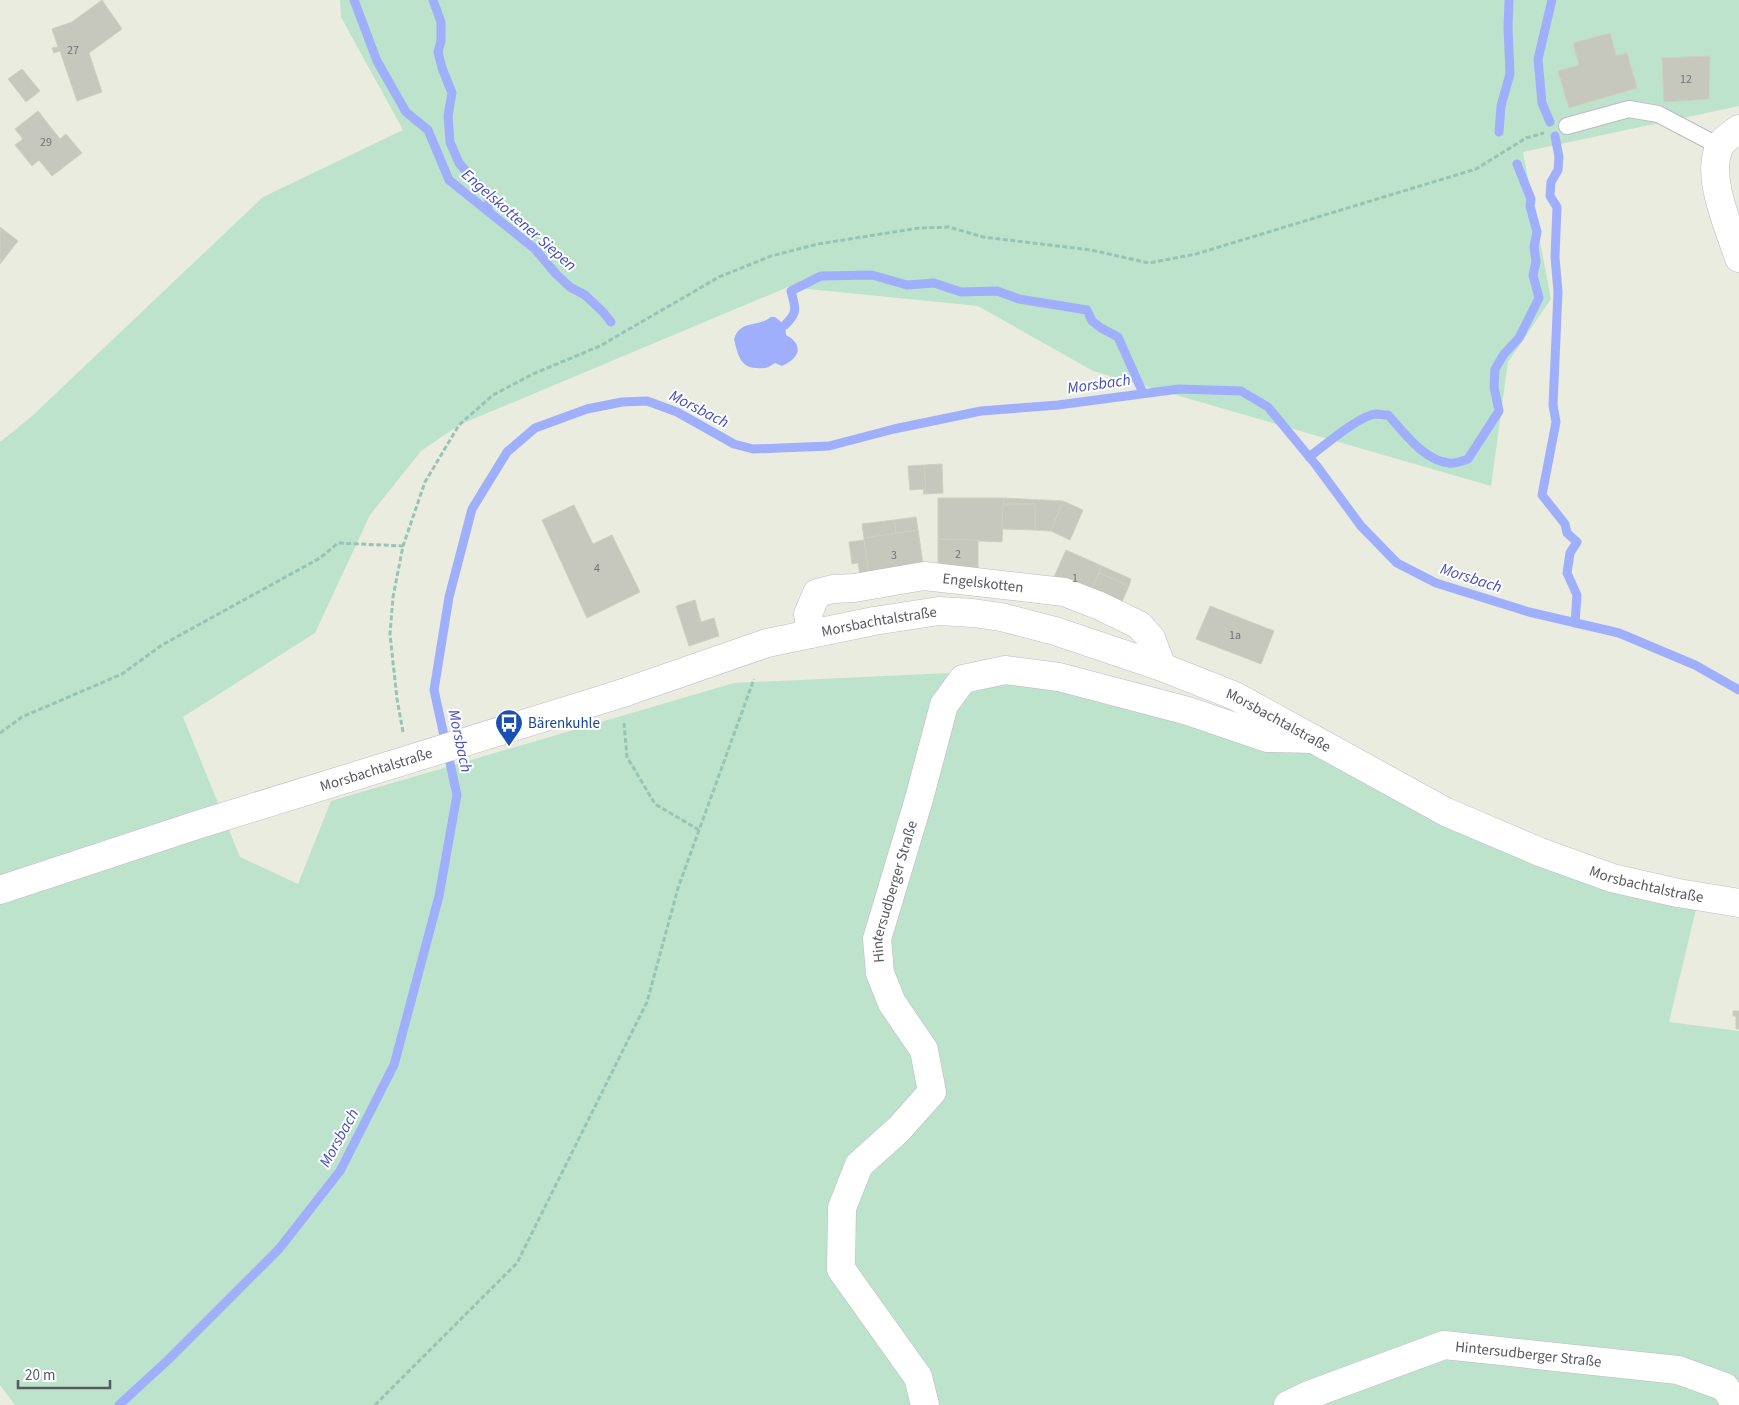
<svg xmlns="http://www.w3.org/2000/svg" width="1739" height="1405" font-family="'Source Sans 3',sans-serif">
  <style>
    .green { fill: #bde3cc }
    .water { fill: #a0affc }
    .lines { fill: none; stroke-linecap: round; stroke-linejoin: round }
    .stream { stroke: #a0affc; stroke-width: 9 }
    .building { fill: #c6c7bd; stroke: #cfd0bf }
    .service-casing { stroke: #bbbbc2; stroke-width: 18 }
    .minor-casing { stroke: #bbbbc2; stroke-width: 29 }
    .secondary-casing { stroke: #bebdc6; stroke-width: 29 }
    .path { stroke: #97c4b5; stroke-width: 3; stroke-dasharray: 5 2.5; stroke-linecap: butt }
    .service { stroke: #fff; stroke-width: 16 }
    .minor { stroke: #fff; stroke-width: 28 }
    .secondary { stroke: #fff; stroke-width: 28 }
    .labels { text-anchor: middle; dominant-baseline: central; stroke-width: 4; stroke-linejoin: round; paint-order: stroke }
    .number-label { font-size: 12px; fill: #747478 }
    .street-label { font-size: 15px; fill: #595961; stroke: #fff }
    .transit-label { font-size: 15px; fill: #164399; stroke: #fff; text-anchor: start }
    .water-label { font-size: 16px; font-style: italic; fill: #444ebf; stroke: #fff }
  </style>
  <rect width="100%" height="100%" fill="#eaece0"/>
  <path class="green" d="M 340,0 L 1739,0 L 1739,106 L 1523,152 L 1551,299 L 1508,362 L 1491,486 L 1093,371 L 978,306 L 788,287 L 459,425 L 421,451 L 370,515 L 315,633 L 183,717 L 240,857 L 298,884 L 331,801 L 734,683 L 1055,668 L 1339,752 L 1697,905 L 1669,1022 L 1739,1031 L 1739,1405 L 15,1405 L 0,1385 L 0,442 L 31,417 L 263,197 L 403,130 L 341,17 Z"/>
  <path class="water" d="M 771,317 L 775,317 L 785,325 L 786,335 C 805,345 799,359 782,366 L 775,363 C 768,368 764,369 756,368 C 740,368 737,352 734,339 C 741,319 757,328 771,317 Z"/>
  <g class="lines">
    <g class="stream">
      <path d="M 354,0 L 377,61 L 406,112 L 428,130 L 449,180 L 535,249 L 556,274 L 570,287 L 585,295 L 603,312 L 611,322"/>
      <path d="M 433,0 L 441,22 L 441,41 L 438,52 L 442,68 L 452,93 L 448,116 L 450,142 L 459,163 L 474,181 L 483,188 L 489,198 L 488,211"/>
      <path d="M 1550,122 L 1542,103 L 1538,59 L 1552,0"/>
      <path d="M 1499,132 L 1501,106 L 1510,74 L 1508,27 L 1509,0"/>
      <path d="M 1555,136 L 1559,157 L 1558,170 L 1551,182 L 1550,196 L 1557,207 L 1555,257 L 1558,292 L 1553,405 L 1556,422 L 1542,495 L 1565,524 L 1567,533 L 1577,542 L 1570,553 L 1567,573 L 1577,595 L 1575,623"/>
      <path d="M 785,325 C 799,311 795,308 791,291 L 821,276 L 872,275 L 907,285 L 934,283 L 961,292 L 997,291 L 1019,299 L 1087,310 L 1092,321 L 1101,328 L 1118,337 L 1143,393"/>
      <path d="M 1309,457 C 1324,446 1358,416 1376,414 C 1379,414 1384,415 1388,415 C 1405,433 1423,460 1449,463 C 1455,464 1462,461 1468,459 L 1499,411 L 1494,387 L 1495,369 L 1504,354 L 1519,338 L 1539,298 L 1533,275 L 1536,262 L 1534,247 L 1537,232 L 1530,206 L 1531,199 L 1517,164"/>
      <path d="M 119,1405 L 169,1359 L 279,1249 L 340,1171 L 394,1065 L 439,896 L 457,795 L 434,690 L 449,597 L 472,509 L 507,452 L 535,428 L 587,409 L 622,402 L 647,401 L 677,412 L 734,444 L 753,449 L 829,446 L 894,429 L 981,411 L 1058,405 L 1179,389 L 1241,391 L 1268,407 L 1316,465 L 1361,526 L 1397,563 L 1436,583 L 1529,612 L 1619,633 L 1695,665 L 1739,690"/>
    </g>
  </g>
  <g class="building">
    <path d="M 102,0 L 122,29 L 89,53 L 102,92 L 77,101 L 60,51 L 54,53 L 52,48 L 58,47 L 52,29 L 72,22 Z"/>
    <path d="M 1610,33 L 1616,56 L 1627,53 L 1637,88 L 1569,108 L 1558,71 L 1579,65 L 1573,43 Z"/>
    <path d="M 1710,56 L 1709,99 L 1664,102 L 1662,58 Z"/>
    <path d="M 22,69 L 40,91 L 26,102 L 8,79 Z"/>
    <path d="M 38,111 L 60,139 L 66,134 L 82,153 L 52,176 L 39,160 L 32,166 L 15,145 L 23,139 L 15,129 Z"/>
    <path d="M 0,227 L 18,241 L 0,264 Z"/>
    <path d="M 942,464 L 943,493 L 926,494 L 924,465 Z"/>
    <path d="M 924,465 L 926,494 L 923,494 L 924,489 L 910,490 L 908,466 Z"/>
    <path d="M 938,498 L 1004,498 L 1002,542 L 938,539 Z"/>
    <path d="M 1004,498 L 1063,501 L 1051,531 L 1035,530 L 1035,504 L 1003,504 Z"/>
    <path d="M 1063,501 L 1083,510 L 1070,540 L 1051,531 Z"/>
    <path d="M 1003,504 L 1035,504 L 1035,530 L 1002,529 Z"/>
    <path d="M 574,505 L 593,544 L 612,535 L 640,592 L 587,618 L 542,520 Z"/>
    <path d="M 916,517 L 918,530 L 896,534 L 894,520 Z"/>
    <path d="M 894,520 L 896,534 L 864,538 L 862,524 Z"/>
    <path d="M 918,530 L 924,570 L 869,578 L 864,538 Z"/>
    <path d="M 938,539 L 978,540 L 978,569 L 938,568 Z"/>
    <path d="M 864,540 L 869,575 L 860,576 L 858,563 L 852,564 L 849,542 Z"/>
    <path d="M 1066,550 L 1102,566 L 1087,599 L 1051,584 Z"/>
    <path d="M 1102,566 L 1131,579 L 1129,586 L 1099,573 Z"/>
    <path d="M 1099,573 L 1129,586 L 1118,610 L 1088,597 Z"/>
    <path d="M 695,600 L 701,622 L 714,618 L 719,636 L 689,646 L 676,606 Z"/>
    <path d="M 1210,606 L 1274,631 L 1261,664 L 1196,639 Z"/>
    <path d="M 1733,1011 L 1739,1011 L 1739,1029 L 1736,1029 L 1736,1016 L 1733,1016 Z"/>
  </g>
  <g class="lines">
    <g class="service-casing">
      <path id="service" d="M 1567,126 L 1629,109 L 1658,114 L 1719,146"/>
    </g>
    <g class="minor-casing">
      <g id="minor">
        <path d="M 1739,129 C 1732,134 1722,140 1719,148 C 1706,177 1729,228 1739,258"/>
        <path id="s1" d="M 811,634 L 808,614 L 817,593 L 833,589 L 854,588 L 924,576 L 1064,592 L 1100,606 L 1139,625 L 1151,638 L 1162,667"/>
        <path id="s2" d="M 925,1405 L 918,1377 L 841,1269 L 842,1208 L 859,1165 L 899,1129 L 932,1092 L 924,1050 L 892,1003 L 880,973 L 877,939 L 919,799 L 944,705 L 963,679 L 1005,670 L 1059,677 L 1188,711 L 1267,738 L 1313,739"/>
        <path id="s3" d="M 1288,1405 L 1309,1395 L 1444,1345 L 1678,1370 L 1725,1387 L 1736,1405"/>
      </g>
    </g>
    <g class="secondary-casing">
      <g id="secondary">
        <path id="s4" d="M 0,890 L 200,824 L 620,694 L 767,643 L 874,621 L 939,611 L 973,613 L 1001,617 L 1055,631 L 1162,667 L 1235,696 L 1446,812 L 1540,852 L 1612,878 L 1678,893 L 1739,903"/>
      </g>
    </g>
    <g class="path">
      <path d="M 624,723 L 627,757 L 655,804 L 699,830"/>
      <path d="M 403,732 L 397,699 L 390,634 L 393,597 L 403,546 L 425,482 L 459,425 L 493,395 L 533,374 L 600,346 L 719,277 L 771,256 L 818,244 L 919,228 L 949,227 L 983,237 L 1091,250 L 1149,263 L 1196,254 L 1476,169 L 1526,138 L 1544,133"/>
      <path d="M 0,733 L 22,717 L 122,674 L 162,645 L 320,558 L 338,543 L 403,546"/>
      <path d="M 375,1405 L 517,1263 L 647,1002 L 678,888 L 754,679"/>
    </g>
    <use href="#service" class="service"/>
    <use href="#minor" class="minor"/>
    <use href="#secondary" class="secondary"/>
  </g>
  <defs>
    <g id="bus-pin" transform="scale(1.4375)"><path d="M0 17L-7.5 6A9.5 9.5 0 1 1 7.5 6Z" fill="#1a4fb4" stroke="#fff"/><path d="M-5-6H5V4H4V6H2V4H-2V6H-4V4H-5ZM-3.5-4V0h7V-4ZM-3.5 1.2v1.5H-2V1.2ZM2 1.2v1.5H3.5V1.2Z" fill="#fff"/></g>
  </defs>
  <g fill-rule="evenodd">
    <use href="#bus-pin" x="509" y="723"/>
  </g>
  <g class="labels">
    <g class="number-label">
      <text x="73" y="50">27</text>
      <text x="1686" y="79">12</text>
      <text x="46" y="142">29</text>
      <text x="958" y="554">2</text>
      <text x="894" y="555">3</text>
      <text x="597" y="568">4</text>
      <text x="1075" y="578">1</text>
      <text x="1235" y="635">1a</text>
    </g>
    <g class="street-label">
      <text stroke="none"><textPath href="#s1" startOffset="211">Engelskotten</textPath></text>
      <text stroke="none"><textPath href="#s4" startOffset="920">Morsbachtalstraße</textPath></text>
      <text stroke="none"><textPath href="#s4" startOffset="1340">Morsbachtalstraße</textPath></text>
      <text stroke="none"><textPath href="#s4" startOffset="395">Morsbachtalstraße</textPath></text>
      <text stroke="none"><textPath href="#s4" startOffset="1745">Morsbachtalstraße</textPath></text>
      <text stroke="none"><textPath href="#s2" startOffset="588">Hintersudberger Straße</textPath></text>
      <text stroke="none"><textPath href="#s3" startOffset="252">Hintersudberger Straße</textPath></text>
    </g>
    <g class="transit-label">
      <text x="528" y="723">Bärenkuhle</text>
    </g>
    <g class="water-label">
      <text transform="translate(519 220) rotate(41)">Engelskottener Siepen</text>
      <text transform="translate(1099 384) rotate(-8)">Morsbach</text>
      <text transform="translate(699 409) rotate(27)">Morsbach</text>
      <text transform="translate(1471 578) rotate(18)">Morsbach</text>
      <text transform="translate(460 741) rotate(78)">Morsbach</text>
      <text transform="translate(339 1138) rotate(-61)">Morsbach</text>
    </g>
  </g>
  <path d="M18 1380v8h92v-8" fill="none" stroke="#595961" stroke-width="2.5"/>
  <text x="25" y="1380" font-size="15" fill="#595961" stroke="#ffffff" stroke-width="4" paint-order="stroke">20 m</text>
</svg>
